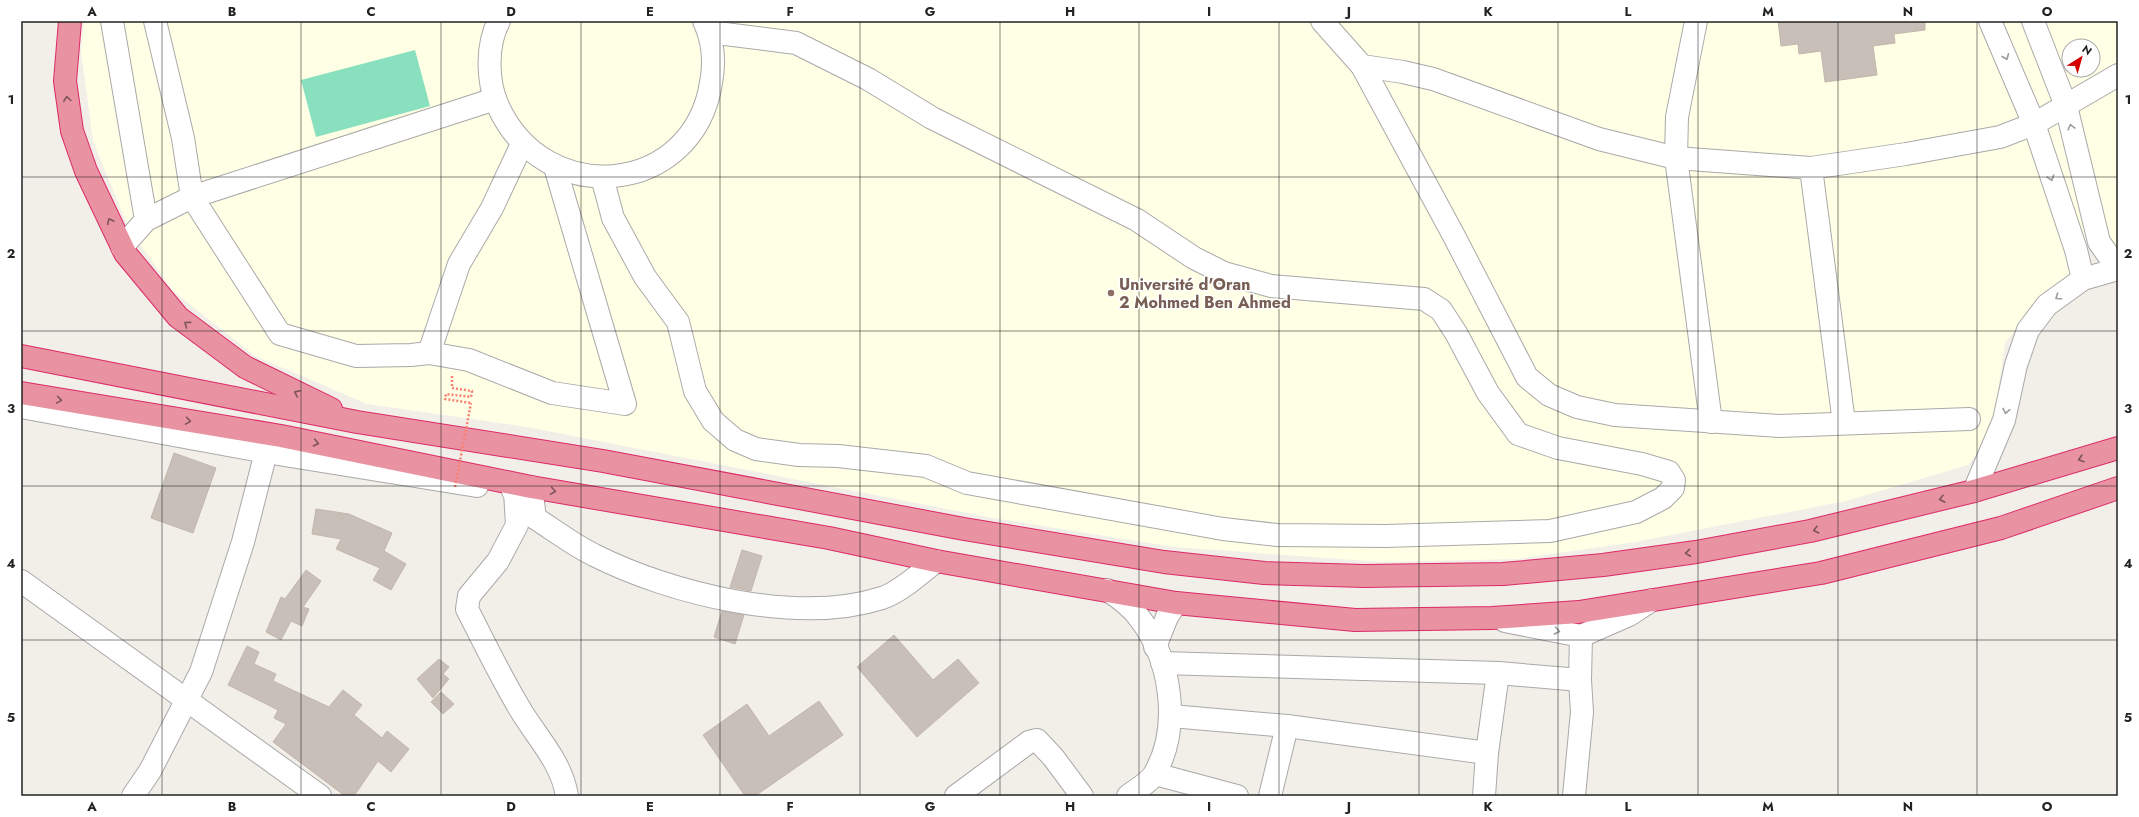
<svg xmlns="http://www.w3.org/2000/svg" width="2139" height="817" font-family="Jost,sans-serif">
  <style>
    .education { fill: #ffffe5; fill-rule: evenodd }
    .pitch { fill: #88e0be }
    .building { fill: #c7bfb8; stroke: #c4b6ab }
    .lines { fill: none; stroke-linecap: round; stroke-linejoin: round }
    .minor-casing { stroke: #a9a9a9; stroke-width: 24 }
    .highway-casing { stroke: #dc2a67; stroke-width: 24 }
    .path { stroke: #fa8072; stroke-width: 2.5; stroke-dasharray: 2 2; stroke-linecap: butt }
    .minor { stroke: #fff; stroke-width: 22 }
    .highway { stroke: #e892a2; stroke-width: 22 }
    .path-bridge { stroke: #fa8072; stroke-width: 2.5; stroke-dasharray: 2 2; stroke-linecap: butt }
    .oneway { stroke: #9c9c9c }
    .oneway2 { stroke: #7b545c }
    .grid { fill: none; stroke: #222; stroke-width: 1; stroke-opacity: 0.55 }
    .education-dot { fill: #8d6e63; stroke: #fff; stroke-width: 1.5 }
    .labels { text-anchor: middle; dominant-baseline: central; stroke-width: 3; stroke-linejoin: round; paint-order: stroke }
    .education-label { font-size: 16px; font-weight: bold; fill: #785e54; stroke: #fff; text-anchor: start }
    .neatline { fill: none; stroke: #222; stroke-width: 1.5 }
    .grid-label { font-size: 13px; text-anchor: middle; font-weight: bold; fill: #222 }
  </style>
  <rect width="100%" height="100%" fill="#f2efe9"/>
  <path class="education" d="M 84,21 L 2118,21 L 2118,251 L 2102,240 L 2080,246 L 2080,269 L 2043,295 L 2005,343 L 1996,405 L 1995,431 L 1968,465 L 1846,501 L 1635,542 L 1517,559 L 1383,562 L 1174,547 L 993,518 L 527,427 L 367,404 L 255,356 L 173,291 L 129,229 L 93,141 L 81,51 ZM 2069,46 L 2093,46 L 2093,70 L 2069,70 Z"/>
  <path class="pitch" d="M 415,50 L 430,106 L 316,137 L 301,80 Z"/>
  <g class="building">
    <path d="M 1778,21 L 1925,21 L 1925,30 L 1894,34 L 1895,43 L 1873,46 L 1877,75 L 1825,82 L 1821,51 L 1799,54 L 1798,44 L 1781,46 Z"/>
    <path d="M 174,453 L 216,468 L 193,533 L 151,518 Z"/>
    <path d="M 316,509 L 349,514 L 392,533 L 384,551 L 406,564 L 391,590 L 373,580 L 380,568 L 336,549 L 341,539 L 312,534 Z"/>
    <path d="M 742,550 L 762,556 L 751,591 L 730,587 Z"/>
    <path d="M 306,570 L 321,581 L 303,607 L 309,609 L 302,626 L 291,621 L 281,640 L 266,632 L 281,597 L 285,599 Z"/>
    <path d="M 722,611 L 744,615 L 735,644 L 714,637 Z"/>
    <path d="M 894,635 L 933,680 L 958,659 L 979,683 L 917,737 L 857,667 Z"/>
    <path d="M 247,646 L 259,652 L 254,664 L 276,674 L 273,681 L 329,707 L 343,690 L 362,705 L 354,715 L 382,738 L 387,731 L 409,749 L 391,772 L 378,761 L 354,796 L 345,796 L 273,742 L 286,724 L 274,718 L 278,710 L 228,685 Z"/>
    <path d="M 439,659 L 449,667 L 443,674 L 449,679 L 433,698 L 417,679 Z"/>
    <path d="M 441,692 L 454,704 L 443,714 L 431,702 Z"/>
    <path d="M 819,701 L 843,735 L 755,796 L 745,796 L 703,735 L 747,704 L 769,736 Z"/>
  </g>
  <g class="lines">
    <g class="minor-casing">
      <g id="minor">
        <path d="M 112,21 L 146,220"/>
        <path d="M 155,21 L 183,138 L 192,197 L 280,334 L 356,356 L 411,355 L 429,353"/>
        <path d="M 499,21 C 486,45 487,82 498,106 C 545,210 693,196 711,83 C 715,62 713,40 704,21"/>
        <path d="M 1322,21 L 1362,66 L 1454,236 L 1527,377 L 1549,395 L 1577,407 L 1615,415 L 1780,426 L 1969,419"/>
        <path d="M 1696,21 L 1677,117 L 1676,158 L 1711,422"/>
        <path d="M 1990,21 L 2034,124 L 2076,250 L 2083,279"/>
        <path d="M 2033,21 L 2066,106 L 2099,242 L 2118,269"/>
        <path d="M 1362,66 L 1403,72 L 1433,79 L 1599,139 L 1676,158 L 1811,168 L 1906,154 L 2000,137 L 2034,124 L 2118,75"/>
        <path d="M 522,144 L 492,208 L 459,264 L 429,353 L 469,360 L 552,393 L 625,404 L 555,167"/>
        <path d="M 1811,168 L 1844,423"/>
        <path d="M 602,177 L 613,218 L 645,277 L 678,322 L 695,391 L 713,421 L 735,440 L 756,449 L 799,455 L 838,456 L 926,466 L 967,483 L 1223,529 L 1277,535 L 1385,536 L 1550,531 L 1636,512 L 1663,498 L 1673,488 L 1674,480 L 1669,472 L 1642,464 L 1558,448 L 1518,434 L 1488,393 L 1456,333 L 1441,310 L 1424,299 L 1271,286 L 1224,273 L 1194,258 L 1137,220 L 932,118 L 868,79 L 796,43 L 709,32"/>
        <path d="M 122,247 L 146,220 L 192,197 L 495,99"/>
        <path d="M 21,407 L 266,452 L 477,486"/>
        <path d="M 513,491 L 531,487 L 535,518 C 554,530 573,545 594,555 C 671,594 798,625 882,598 C 899,593 922,572 936,561"/>
        <path d="M 515,491 L 517,525 L 498,561 L 469,596 L 467,609 C 485,644 502,680 523,714 C 540,741 562,764 567,796"/>
        <path d="M 1974,491 L 2004,420 L 2016,365 L 2028,330 L 2047,305 L 2083,279 L 2118,269"/>
        <path d="M 21,581 L 320,796"/>
        <path d="M 1107,590 C 1120,598 1132,607 1141,620 C 1171,661 1181,727 1155,773 C 1151,781 1136,790 1128,796"/>
        <path d="M 1505,621 L 1581,636 L 1629,615 L 1652,600"/>
        <path d="M 1155,647 L 1167,617 L 1176,603"/>
        <path d="M 1162,663 L 1498,673 L 1580,680 L 1581,636"/>
        <path d="M 1171,716 L 1287,726 L 1487,753"/>
        <path d="M 1155,774 L 1237,796"/>
        <path d="M 133,796 L 150,771 L 201,672 L 243,542 L 266,452"/>
        <path d="M 956,796 L 1029,742 L 1037,740 L 1053,757 L 1082,796"/>
        <path d="M 1270,796 L 1287,726"/>
        <path d="M 1484,796 L 1487,753 L 1498,673"/>
        <path d="M 1574,796 L 1582,712 L 1580,680"/>
      </g>
    </g>
    <g class="highway-casing">
      <g id="highway">
        <path d="M 70,21 L 65,81 L 72,131 L 86,171 L 125,253 L 178,317 L 245,367 L 331,409"/>
        <path d="M 21,356 L 357,422 L 603,461 L 964,529 L 1164,562 L 1264,573 L 1364,576 L 1503,574 L 1603,565 L 1696,552 L 1810,531 L 1974,491 L 2118,448"/>
        <path d="M 21,393 L 281,436 L 531,487 L 829,538 L 936,561 L 1176,603 L 1355,620 L 1492,618 L 1579,612 L 1821,573 L 2001,528 L 2118,488"/>
      </g>
    </g>
    <path class="path" d="M 452,376 L 452,388 L 472,391 L 471,397 L 446,394 L 445,399 L 471,403"/>
    <use href="#minor" class="minor"/>
    <use href="#highway" class="highway"/>
    <path class="path-bridge" d="M 455,487 L 471,403"/>
  </g>
  <defs><path id="oneway-chevron" d="M-2-3.5L2.5 0L-2 3.5" fill="none" stroke-width="1.6" stroke-linecap="round" stroke-linejoin="round"/></defs>
  <g class="oneway">
    <use href="#oneway-chevron" transform="translate(2006 57) rotate(67)"/>
    <use href="#oneway-chevron" transform="translate(2071 127) rotate(-104)"/>
    <use href="#oneway-chevron" transform="translate(2051 178) rotate(72)"/>
    <use href="#oneway-chevron" transform="translate(2058 297) rotate(145)"/>
    <use href="#oneway-chevron" transform="translate(2006 411) rotate(101)"/>
    <use href="#oneway-chevron" transform="translate(1557 631) rotate(11)"/>
  </g>
  <g class="oneway2">
    <use href="#oneway-chevron" transform="translate(67 99) rotate(-98)"/>
    <use href="#oneway-chevron" transform="translate(110 221) rotate(-116)"/>
    <use href="#oneway-chevron" transform="translate(187 324) rotate(-143)"/>
    <use href="#oneway-chevron" transform="translate(297 393) rotate(-154)"/>
    <use href="#oneway-chevron" transform="translate(59 400) rotate(9)"/>
    <use href="#oneway-chevron" transform="translate(188 421) rotate(9)"/>
    <use href="#oneway-chevron" transform="translate(316 443) rotate(12)"/>
    <use href="#oneway-chevron" transform="translate(2081 459) rotate(163)"/>
    <use href="#oneway-chevron" transform="translate(553 491) rotate(10)"/>
    <use href="#oneway-chevron" transform="translate(1942 499) rotate(166)"/>
    <use href="#oneway-chevron" transform="translate(1816 530) rotate(166)"/>
    <use href="#oneway-chevron" transform="translate(1688 553) rotate(172)"/>
  </g>
  <path class="grid" d="M 162,21 L 162,796M 301,21 L 301,796M 441,21 L 441,796M 581,21 L 581,796M 720,21 L 720,796M 860,21 L 860,796M 1000,21 L 1000,796M 1139,21 L 1139,796M 1279,21 L 1279,796M 1419,21 L 1419,796M 1558,21 L 1558,796M 1698,21 L 1698,796M 1838,21 L 1838,796M 1977,21 L 1977,796M 21,177 L 2118,177M 21,331 L 2118,331M 21,486 L 2118,486M 21,640 L 2118,640"/>
  <circle class="education-dot" cx="1111" cy="293" r="4"/>
  <g class="labels">
    <g class="education-label">
      <text x="1119" y="284">Université d'Oran<tspan x="1119" dy="18">2 Mohmed Ben Ahmed</tspan></text>
    </g>
  </g>
  <rect width="2139" height="817" fill="none" stroke="#ffffff" stroke-width="44"/>
  <g transform="translate(2081 58) rotate(37)"><circle r="19" fill="#ffffff" stroke="#a7a7a7"/>
  <path d="M0-3L7 15L0 10L-7 15Z" fill="#d40000"/>
  <text y="-6" font-size="11" font-weight="bold" text-anchor="middle" fill="#222222">N</text>
  </g>
  <rect x="22" y="22" width="2095" height="773" class="neatline"/>
  <g class="grid-label">
    <text x="92" y="16">A</text>
    <text x="232" y="16">B</text>
    <text x="371" y="16">C</text>
    <text x="511" y="16">D</text>
    <text x="650" y="16">E</text>
    <text x="790" y="16">F</text>
    <text x="930" y="16">G</text>
    <text x="1070" y="16">H</text>
    <text x="1209" y="16">I</text>
    <text x="1349" y="16">J</text>
    <text x="1488" y="16">K</text>
    <text x="1628" y="16">L</text>
    <text x="1768" y="16">M</text>
    <text x="1908" y="16">N</text>
    <text x="2047" y="16">O</text>
    <text x="11" y="104">1</text>
    <text x="2128" y="104">1</text>
    <text x="11" y="258">2</text>
    <text x="2128" y="258">2</text>
    <text x="11" y="413">3</text>
    <text x="2128" y="413">3</text>
    <text x="11" y="568">4</text>
    <text x="2128" y="568">4</text>
    <text x="11" y="722">5</text>
    <text x="2128" y="722">5</text>
    <text x="92" y="811">A</text>
    <text x="232" y="811">B</text>
    <text x="371" y="811">C</text>
    <text x="511" y="811">D</text>
    <text x="650" y="811">E</text>
    <text x="790" y="811">F</text>
    <text x="930" y="811">G</text>
    <text x="1070" y="811">H</text>
    <text x="1209" y="811">I</text>
    <text x="1349" y="811">J</text>
    <text x="1488" y="811">K</text>
    <text x="1628" y="811">L</text>
    <text x="1768" y="811">M</text>
    <text x="1908" y="811">N</text>
    <text x="2047" y="811">O</text>
  </g>
</svg>
